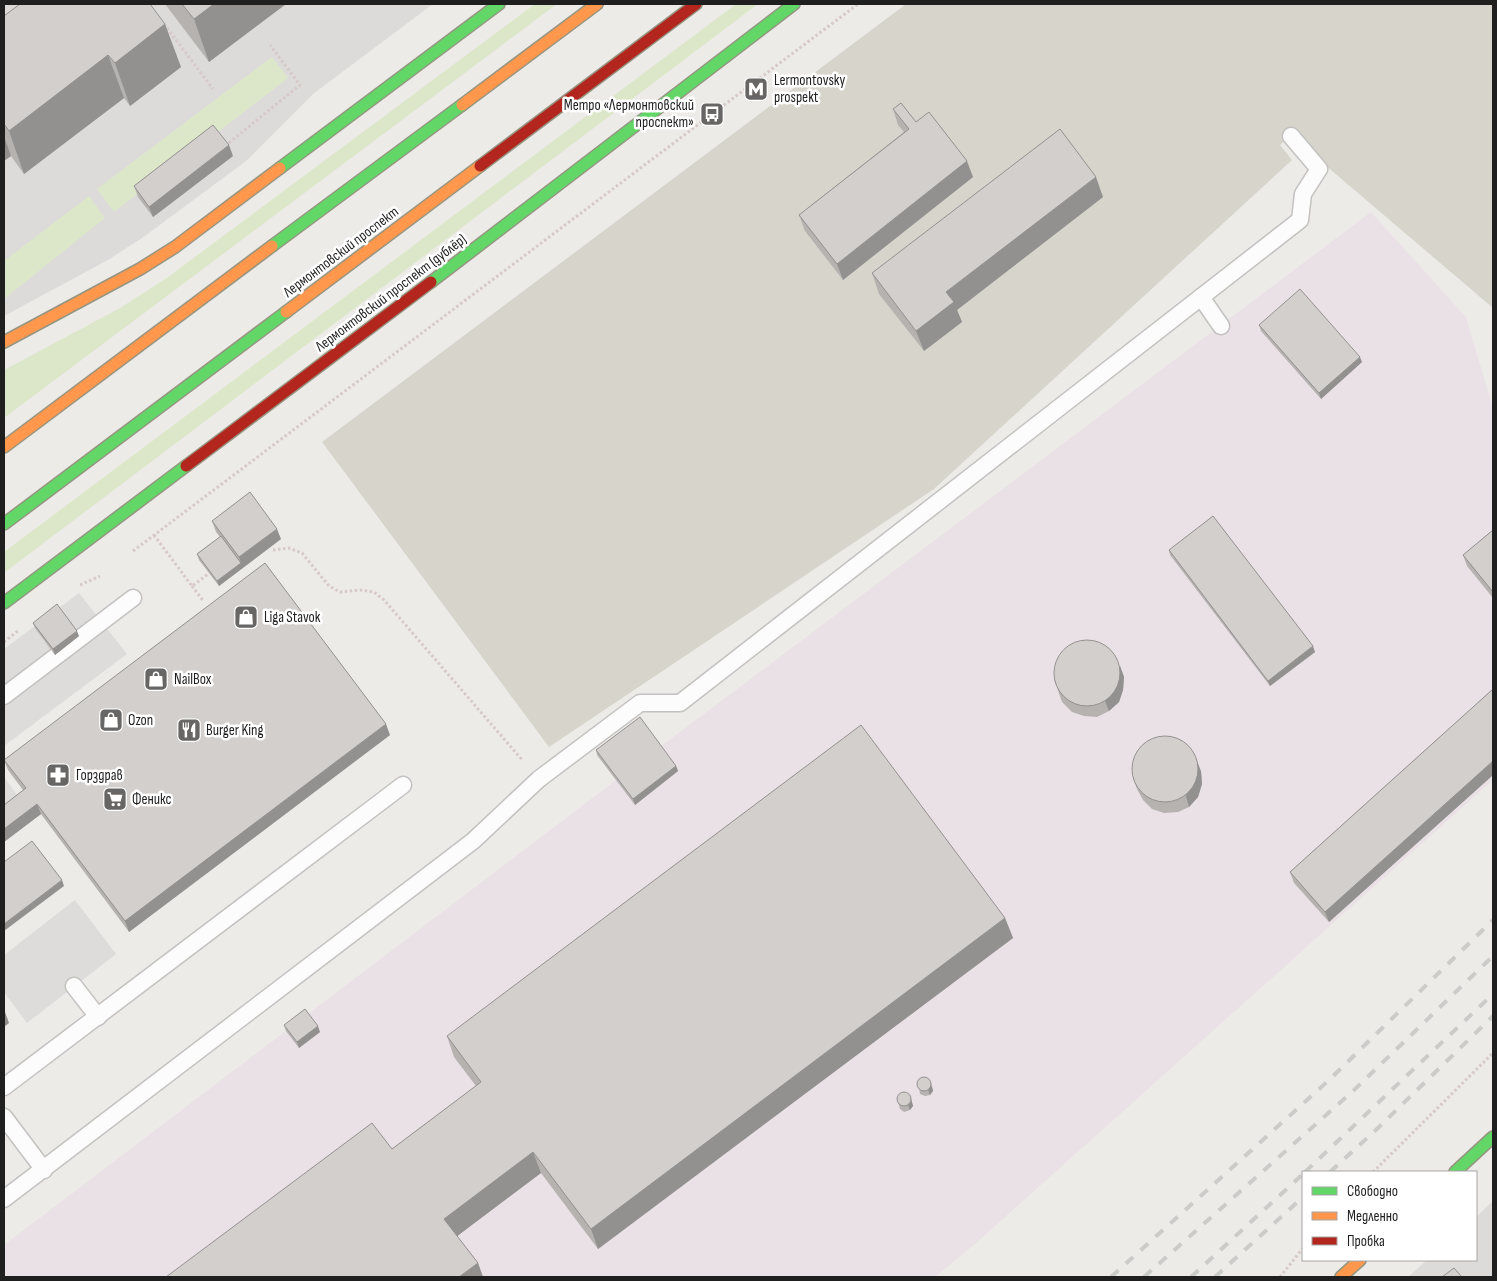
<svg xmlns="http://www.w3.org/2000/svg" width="1497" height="1281" font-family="'Sofia Sans Condensed',sans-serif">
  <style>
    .residential { fill: #dcdbd9 }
    .industrial { fill: #eae1e7 }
    .construction { fill: #d6d4cb }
    .grass { fill: #dce7ca }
    .parking { fill: #dddcdb }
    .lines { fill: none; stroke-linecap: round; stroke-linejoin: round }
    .lane-casing { stroke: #c3c2c0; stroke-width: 19 }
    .fast-casing { stroke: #959582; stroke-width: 14 }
    .slow-casing { stroke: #959582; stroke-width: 14 }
    .jam-casing { stroke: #959582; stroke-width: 14 }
    .path { stroke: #d6c9c7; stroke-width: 3; stroke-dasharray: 2.5 2.5; stroke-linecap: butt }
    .lane { stroke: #fcfcfc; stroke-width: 16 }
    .fast { stroke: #63d668; stroke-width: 11 }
    .slow { stroke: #ff974d; stroke-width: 11 }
    .jam { stroke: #b3261e; stroke-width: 11 }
    .rail { stroke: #cbcbca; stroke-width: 4; stroke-dasharray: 10 10; stroke-linecap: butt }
    .wall { fill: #b5b2b0 }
    .shaded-wall { fill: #939190 }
    .building { fill: #d2cfcd; stroke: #939190 }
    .labels { text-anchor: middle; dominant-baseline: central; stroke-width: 5; stroke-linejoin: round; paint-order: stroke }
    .poi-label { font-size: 15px; fill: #1f1f1f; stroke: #fff; text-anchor: start }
    .street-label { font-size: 15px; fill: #1f1f1f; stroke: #fff }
  </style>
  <rect width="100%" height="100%" fill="#edebe8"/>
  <g class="residential">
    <path d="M 4,4 L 433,4 L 313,94 L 246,161 L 145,236 L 108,260 L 4,316 Z"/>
    <path d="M 1493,1201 L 1493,1277 L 1408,1277 L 1427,1260 L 1476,1260 L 1476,1217 Z"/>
  </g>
  <path class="industrial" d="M 1371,212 L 1466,317 L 1493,408 L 1493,780 L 976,1243 L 935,1277 L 4,1277 L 4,1245 L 616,780 Z"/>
  <path class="construction" d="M 906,4 L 1493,4 L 1493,308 L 1291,136 L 1280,145 L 1292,160 L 934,489 L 549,747 L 322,442 Z"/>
  <g class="grass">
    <path d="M 535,4 L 557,4 L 4,418 L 4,370 L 120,308 L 168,277 Z"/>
    <path d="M 736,4 L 758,4 L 4,573 L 4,552 Z"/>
    <path d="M 272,57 L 288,78 L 114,212 L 97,189 Z"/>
    <path d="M 89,196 L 105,218 L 4,299 L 4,261 Z"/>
  </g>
  <g class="parking">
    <path d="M 79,593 L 127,654 L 4,746 L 4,649 Z"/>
    <path d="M 4,777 L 21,800 L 4,812 Z"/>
    <path d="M 75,900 L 116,954 L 27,1023 L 4,992 L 4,955 Z"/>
  </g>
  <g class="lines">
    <g class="lane-casing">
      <g id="lane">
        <path d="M 1201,297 L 1221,326"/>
        <path d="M 4,696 L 133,598"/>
        <path d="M 74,986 L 98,1017"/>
        <path d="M 4,1087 L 403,785"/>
        <path d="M 4,1117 L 44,1170"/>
        <path d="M 4,1199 L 473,841 L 539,779 L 640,703 L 680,703 L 1300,220 L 1303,194 L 1319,169 L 1291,136"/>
      </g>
    </g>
    <g class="fast-casing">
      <g id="fast">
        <path d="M 280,168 L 499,4"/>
        <path d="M 272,246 L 462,105"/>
        <path d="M 431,282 L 794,4"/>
        <path d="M 4,524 L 286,312"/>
        <path d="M 4,603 L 186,466"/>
        <path d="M 1455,1172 L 1493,1137"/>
      </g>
    </g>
    <g class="slow-casing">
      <g id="slow">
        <path d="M 462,105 L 597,4"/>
        <path d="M 286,312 L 480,166"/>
        <path d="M 4,342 L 140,269 L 175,247 L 280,168"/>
        <path d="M 4,447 L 272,246"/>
        <path d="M 1341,1277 L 1360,1260"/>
      </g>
    </g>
    <g class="jam-casing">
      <g id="jam">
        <path d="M 480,166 L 696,4"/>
        <path d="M 186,466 L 431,282"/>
      </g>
    </g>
    <g class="path">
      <path d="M 164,24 L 213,89"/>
      <path d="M 225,146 L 300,85 L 270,45"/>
      <path d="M 154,535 L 192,586 L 211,572"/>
      <path d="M 273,550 L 289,548 L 302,553 L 329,586 L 340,592 L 361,590 L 374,592 L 384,600 L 523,761"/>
      <path d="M 133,551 L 858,4"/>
      <path d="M 80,585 L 100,576"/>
      <path d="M 192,586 L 204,602"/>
      <path d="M 4,642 L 19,630"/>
      <path d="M 1373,1172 L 1493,1053"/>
      <path d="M 1280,1277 L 1303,1248"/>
    </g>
    <use href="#lane" class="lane"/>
    <use href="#fast" class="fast"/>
    <use href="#slow" class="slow"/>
    <use href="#jam" class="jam"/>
    <g class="rail">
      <path d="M 1305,1172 L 1493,994"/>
      <path d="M 1330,1172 L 1379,1127 L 1493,1016"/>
      <path d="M 1111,1277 L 1328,1081 L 1493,920"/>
      <path d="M 1144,1277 L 1352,1092 L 1493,956"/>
      <path d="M 1191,1277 L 1303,1174"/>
      <path d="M 1215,1277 L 1303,1197"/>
    </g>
  </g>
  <g class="wall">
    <path d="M 165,4 L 286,4 L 209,62 Z"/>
    <path d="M 4,16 L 181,67 L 130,106 L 124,98 L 24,174 L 11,156 L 4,161 Z"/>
    <path d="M 893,109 L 916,122 L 973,177 L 843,280 L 805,231 L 799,215 L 904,132 L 898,125 Z"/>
    <path d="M 233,156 L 153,217 L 138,197 L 134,186 Z"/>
    <path d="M 1103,197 L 957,310 L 962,322 L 924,351 L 879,294 L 872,273 Z"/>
    <path d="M 1259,325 L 1362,362 L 1321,399 L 1261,331 Z"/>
    <path d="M 212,521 L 281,539 L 219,586 L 199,560 L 197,554 L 220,537 L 216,532 Z"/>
    <path d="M 1493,530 L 1493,598 L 1467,566 L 1463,555 Z"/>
    <path d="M 1169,550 L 1315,652 L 1270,686 L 1170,555 Z"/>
    <path d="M 33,623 L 79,636 L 55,655 L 35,628 Z"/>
    <path d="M 1120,666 L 1124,677 L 1123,690 L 1119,702 L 1109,711 L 1097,717 L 1084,716 L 1072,712 L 1062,702 L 1054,679 Z"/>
    <path d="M 1493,689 L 1493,775 L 1329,922 L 1294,883 L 1290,872 Z"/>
    <path d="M 390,735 L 129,932 L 41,814 L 4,842 L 4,805 L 23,790 L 8,770 L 4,760 Z"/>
    <path d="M 596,750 L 676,766 L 678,771 L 635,805 L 597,755 Z"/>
    <path d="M 1201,771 L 1202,784 L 1198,797 L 1189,807 L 1178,812 L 1164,813 L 1152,809 L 1143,800 L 1137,789 L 1133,778 Z"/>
    <path d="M 1005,918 L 1013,938 L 598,1249 L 541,1173 L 457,1236 L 478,1263 L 483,1277 L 166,1277 L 392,1149 L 476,1086 L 454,1057 L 447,1036 Z"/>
    <path d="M 284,1025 L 320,1032 L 299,1048 L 286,1031 Z"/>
    <path d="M 932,1086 L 933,1091 L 930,1095 L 925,1096 L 920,1094 L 919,1088 Z"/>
    <path d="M 910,1095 L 913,1106 L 910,1110 L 904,1112 L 900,1109 L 897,1098 Z"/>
  </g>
  <g class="shaded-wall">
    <path d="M 214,4 L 286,4 L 209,62 L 194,19 Z"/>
    <path d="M 165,24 L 181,67 L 130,106 L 115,63 Z"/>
    <path d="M 108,55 L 124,98 L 24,174 L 9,131 Z"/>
    <path d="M 4,136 L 11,156 L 4,161 Z"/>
    <path d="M 229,145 L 233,156 L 153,217 L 149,207 Z"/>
    <path d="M 967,161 L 973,177 L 843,280 L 837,264 Z"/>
    <path d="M 1096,177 L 1103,197 L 957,310 L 962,322 L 924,351 L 916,331 L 946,292 Z"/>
    <path d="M 1360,357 L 1362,362 L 1321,399 L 1319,393 Z"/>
    <path d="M 277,529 L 281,539 L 219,586 L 217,581 L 241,563 L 239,557 Z"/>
    <path d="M 77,631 L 79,636 L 55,655 L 53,649 Z"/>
    <path d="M 1313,646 L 1315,652 L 1270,686 L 1268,681 Z"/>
    <path d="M 1120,666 L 1124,677 L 1123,690 L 1119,702 L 1109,711 L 1105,701 Z"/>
    <path d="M 386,724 L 390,735 L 129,932 L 125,921 Z"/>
    <path d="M 1197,761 L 1201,771 L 1202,784 L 1198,797 L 1189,807 L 1186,796 Z"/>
    <path d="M 1493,761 L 1493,775 L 1329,922 L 1325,912 Z"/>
    <path d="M 676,766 L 678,771 L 635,805 L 633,799 Z"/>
    <path d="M 37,804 L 41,814 L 4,842 L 4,829 Z"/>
    <path d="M 62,880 L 64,886 L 4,931 L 4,924 Z"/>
    <path d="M 1005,918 L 1013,938 L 598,1249 L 591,1229 Z"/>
    <path d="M 5,1012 L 9,1023 L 4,1027 L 4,1013 Z"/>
    <path d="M 318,1026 L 320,1032 L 299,1048 L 297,1042 Z"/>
    <path d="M 930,1080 L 933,1091 L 930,1095 L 928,1090 Z"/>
    <path d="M 910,1095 L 913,1106 L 910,1110 L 908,1105 Z"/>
    <path d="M 533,1152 L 541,1173 L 452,1240 L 444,1219 Z"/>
    <path d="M 478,1263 L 483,1277 L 459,1277 Z"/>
  </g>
  <g class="building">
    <path d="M 20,4 L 150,4 L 165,24 L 115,63 L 108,55 L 9,131 L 4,124 L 4,16 Z"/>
    <path d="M 182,4 L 214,4 L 194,19 Z"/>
    <path d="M 901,103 L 916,122 L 929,112 L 967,161 L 837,264 L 799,215 L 909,129 L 893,109 Z"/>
    <path d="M 213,125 L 229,145 L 149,207 L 134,186 Z"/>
    <path d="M 1060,129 L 1096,177 L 946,292 L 954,302 L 916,331 L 872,273 Z"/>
    <path d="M 1300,289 L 1360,357 L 1319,393 L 1259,325 Z"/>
    <path d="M 250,492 L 277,529 L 239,557 L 212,521 Z"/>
    <path d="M 1213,516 L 1313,646 L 1268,681 L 1169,550 Z"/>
    <path d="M 1493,530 L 1493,592 L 1463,555 Z"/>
    <path d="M 221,536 L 241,563 L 217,581 L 197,554 Z"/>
    <path d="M 265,563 L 386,724 L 125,921 L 37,804 L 4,829 L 4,805 L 26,788 L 4,760 Z"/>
    <path d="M 57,604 L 77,631 L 53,649 L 33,623 Z"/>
    <circle cx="1087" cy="673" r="33"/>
    <path d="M 1493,689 L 1493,761 L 1325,912 L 1290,872 Z"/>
    <path d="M 640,717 L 676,766 L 633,799 L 596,750 Z"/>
    <path d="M 861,725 L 1005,918 L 591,1229 L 533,1152 L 444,1219 L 478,1263 L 459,1277 L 166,1277 L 372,1123 L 392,1149 L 481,1082 L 447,1036 Z"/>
    <circle cx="1165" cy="769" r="33"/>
    <path d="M 32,841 L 62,880 L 4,924 L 4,862 Z"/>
    <path d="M 305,1009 L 318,1026 L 297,1042 L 284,1025 Z"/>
    <circle cx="924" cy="1084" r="7"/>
    <circle cx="904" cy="1099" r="7"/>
    <path d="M 1454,1268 L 1462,1277 L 1442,1277 Z"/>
  </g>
  <defs>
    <g id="metro-square" transform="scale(1.25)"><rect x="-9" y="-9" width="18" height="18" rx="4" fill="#676665" stroke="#fff"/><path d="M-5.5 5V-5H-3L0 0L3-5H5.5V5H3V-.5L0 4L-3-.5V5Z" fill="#fff"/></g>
    <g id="bus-square" transform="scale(1.25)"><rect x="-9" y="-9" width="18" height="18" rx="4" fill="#676665" stroke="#fff"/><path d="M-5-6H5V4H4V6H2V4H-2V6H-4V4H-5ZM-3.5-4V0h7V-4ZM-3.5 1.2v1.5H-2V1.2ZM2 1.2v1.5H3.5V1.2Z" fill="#fff"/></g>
    <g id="shop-square" transform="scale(1.25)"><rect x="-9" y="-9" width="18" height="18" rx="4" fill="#676665" stroke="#fff"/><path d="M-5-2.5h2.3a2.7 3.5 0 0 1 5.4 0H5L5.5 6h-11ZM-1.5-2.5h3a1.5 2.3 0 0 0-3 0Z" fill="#fff"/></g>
    <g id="restaurant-square" transform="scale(1.25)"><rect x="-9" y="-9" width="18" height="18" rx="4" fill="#676665" stroke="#fff"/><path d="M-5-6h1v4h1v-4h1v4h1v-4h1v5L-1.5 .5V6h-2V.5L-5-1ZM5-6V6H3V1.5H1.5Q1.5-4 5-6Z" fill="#fff"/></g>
    <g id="pharmacy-square" transform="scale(1.25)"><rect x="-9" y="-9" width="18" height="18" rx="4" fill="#676665" stroke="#fff"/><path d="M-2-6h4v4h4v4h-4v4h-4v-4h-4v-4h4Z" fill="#fff"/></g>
    <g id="supermarket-square" transform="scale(1.25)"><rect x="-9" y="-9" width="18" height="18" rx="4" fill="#676665" stroke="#fff"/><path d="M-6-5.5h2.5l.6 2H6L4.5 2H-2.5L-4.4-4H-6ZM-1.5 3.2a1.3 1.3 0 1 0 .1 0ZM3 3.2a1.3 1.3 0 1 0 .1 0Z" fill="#fff"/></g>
  </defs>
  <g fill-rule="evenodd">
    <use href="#metro-square" x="756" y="89"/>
    <use href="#bus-square" x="712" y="114"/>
    <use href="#shop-square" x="246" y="617"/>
    <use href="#shop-square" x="156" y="679"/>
    <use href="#shop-square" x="111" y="720"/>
    <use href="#restaurant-square" x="189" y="730"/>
    <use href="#pharmacy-square" x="58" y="775"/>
    <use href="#supermarket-square" x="115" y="799"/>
  </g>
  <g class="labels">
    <g class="poi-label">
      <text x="774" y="80">Lermontovsky<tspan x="774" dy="17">prospekt</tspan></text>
      <text x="694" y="105" text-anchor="end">Метро «Лермонтовский<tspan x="694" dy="17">проспект»</tspan></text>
      <text x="264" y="617">Liga Stavok</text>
      <text x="174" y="679">NailBox</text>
      <text x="128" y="720">Ozon</text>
      <text x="206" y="730">Burger King</text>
      <text x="76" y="775">Горздрав</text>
      <text x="132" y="799">Феникс</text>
    </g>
    <g class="street-label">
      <text transform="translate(341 252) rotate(-37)">Лермонтовский проспект</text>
      <text transform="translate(391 293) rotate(-37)">Лермонтовский проспект (дублёр)</text>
    </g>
  </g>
  <rect width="1497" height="1281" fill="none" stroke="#1f1f1f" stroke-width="10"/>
  <rect x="1302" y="1171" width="175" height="90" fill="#ffffff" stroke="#a5a5a5"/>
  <rect x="1312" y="1187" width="25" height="8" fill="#63d668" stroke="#a5a5a5"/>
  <text x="1347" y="1196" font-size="15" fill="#1f1f1f">Свободно</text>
  <rect x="1312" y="1212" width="25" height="8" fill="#ff974d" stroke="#a5a5a5"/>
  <text x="1347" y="1221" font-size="15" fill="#1f1f1f">Медленно</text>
  <rect x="1312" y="1237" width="25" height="8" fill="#b3261e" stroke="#a5a5a5"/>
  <text x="1347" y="1246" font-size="15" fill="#1f1f1f">Пробка</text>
</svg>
